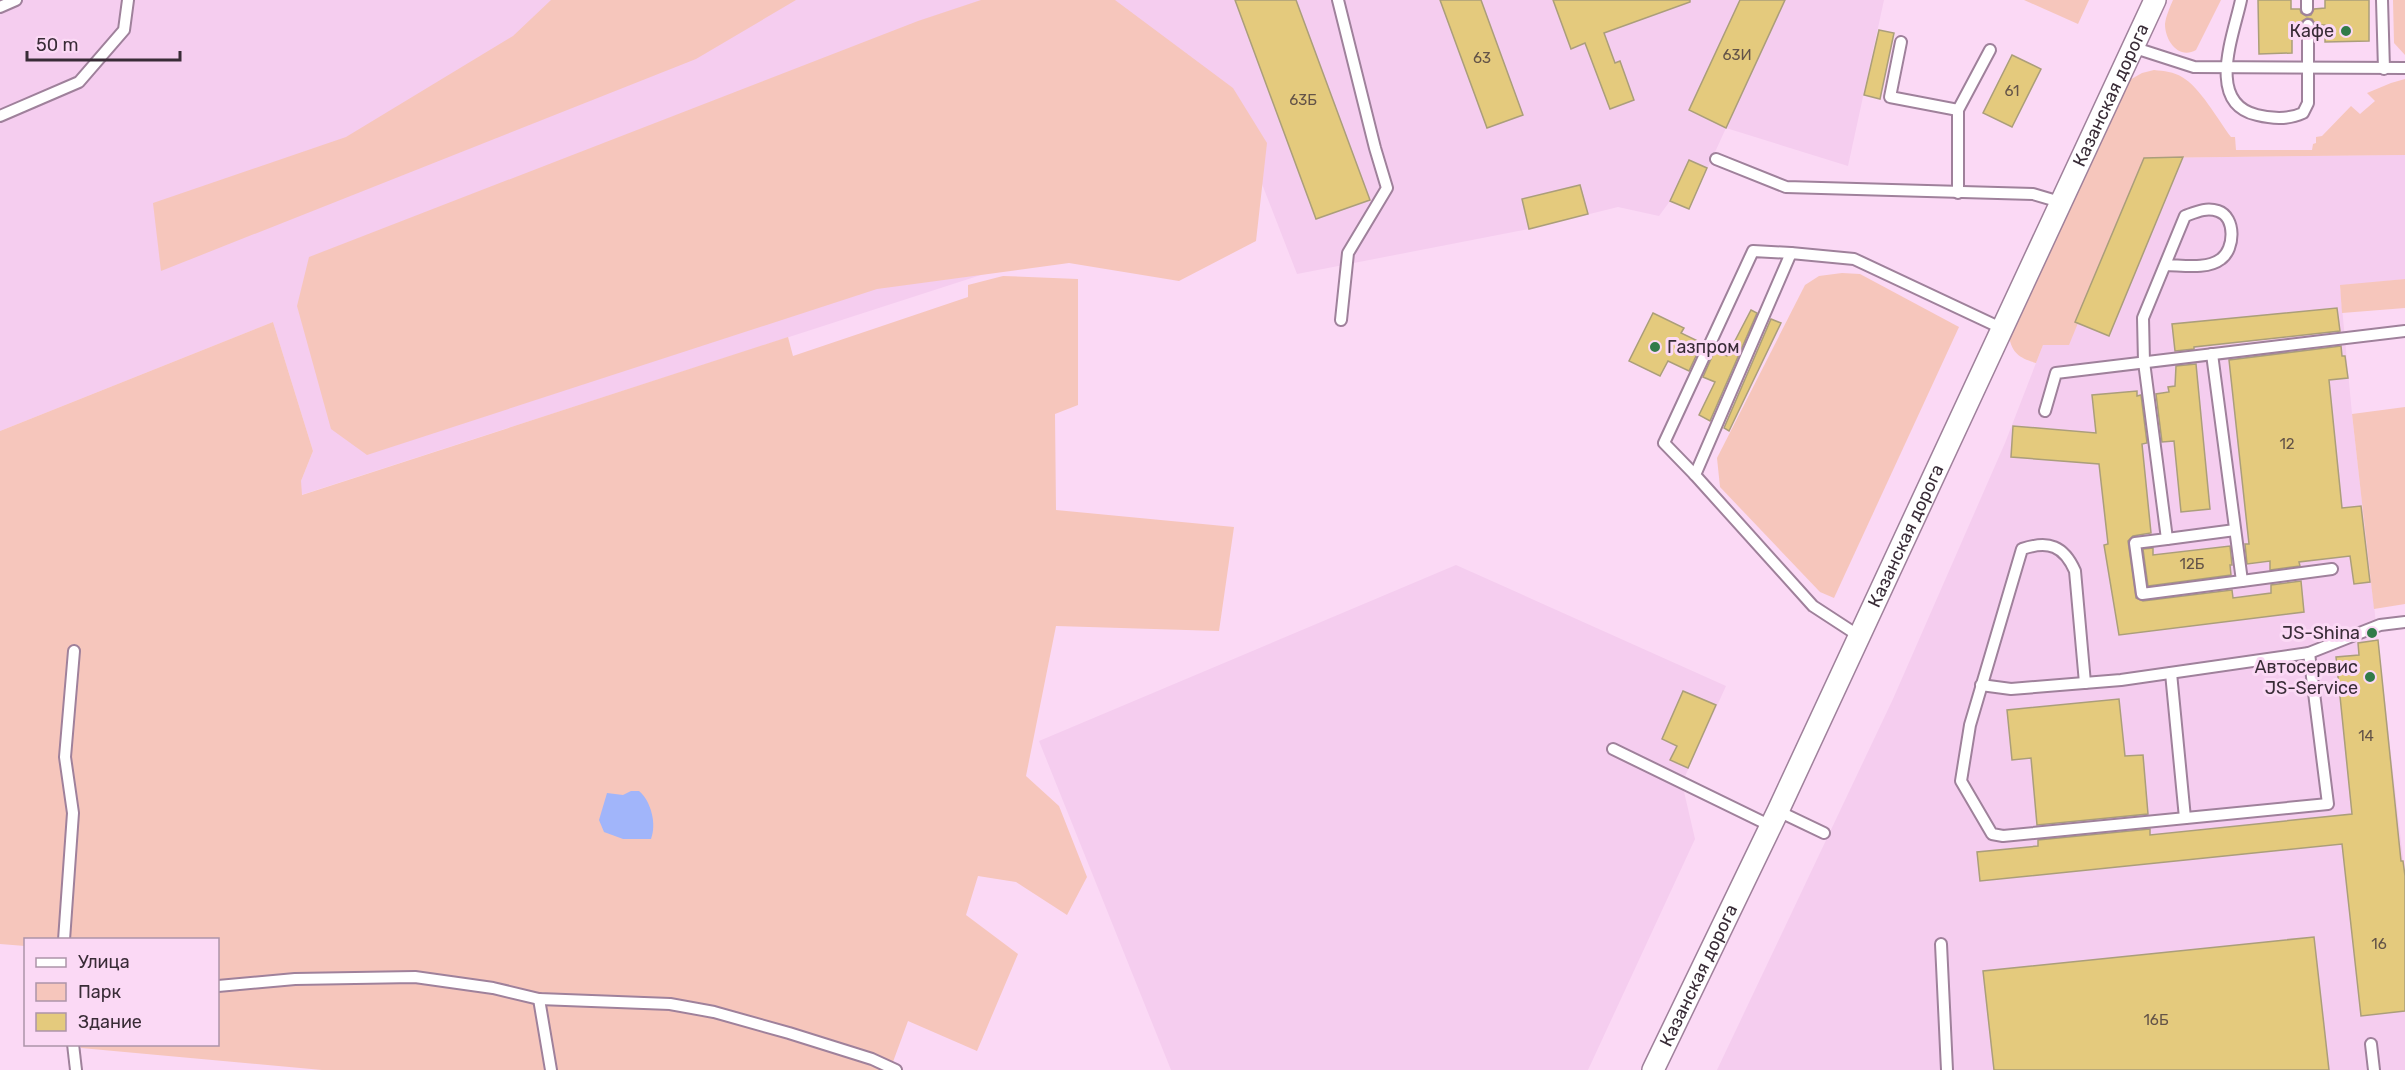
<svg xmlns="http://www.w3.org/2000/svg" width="2405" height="1070" font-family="Rubik,sans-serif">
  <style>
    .built { fill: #f5cdef }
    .green { fill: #f6c6bc }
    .water { fill: #a1b5fa }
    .building { fill: #e4ca7d; stroke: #ab9e7a; stroke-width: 1.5 }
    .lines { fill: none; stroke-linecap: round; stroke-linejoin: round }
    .service-casing { stroke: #9f819b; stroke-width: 14 }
    .minor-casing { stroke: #9f819b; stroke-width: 24 }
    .service { stroke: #fff; stroke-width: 10 }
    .minor { stroke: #fff; stroke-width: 21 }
    .poi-dot { fill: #317b49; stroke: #fbd9f5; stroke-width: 2 }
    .labels { text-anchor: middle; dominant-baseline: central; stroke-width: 6; stroke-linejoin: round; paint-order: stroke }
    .number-label { font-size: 15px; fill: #645448 }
    .poi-label { font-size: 18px; fill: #392c37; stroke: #fbd9f5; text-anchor: end }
    .street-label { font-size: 18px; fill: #392c37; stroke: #fbd9f5 }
  </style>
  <rect width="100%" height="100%" fill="#fbd9f5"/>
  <g class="built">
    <path d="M 0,0 L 1884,0 L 1848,166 L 1726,128 L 1689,209 L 1670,201 L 1659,216 L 1618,207 L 1529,229 L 1297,274 L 1262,184 L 301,495 L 301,481 L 313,451 L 273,322 L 0,431 Z"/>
    <path d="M 2405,155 L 2405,279 L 2340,286 L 2352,414 L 2405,876 L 2405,1070 L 1717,1070 L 1893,699 L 2005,443 L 2043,345 L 2076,322 L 2144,158 Z"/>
    <path d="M 1456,565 L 1726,686 L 1682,783 L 1695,839 L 1588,1070 L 1171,1070 L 1039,741 Z"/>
  </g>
  <g class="green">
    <path d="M 551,0 L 796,0 L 696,59 L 161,271 L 153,203 L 346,137 L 513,36 Z"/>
    <path d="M 981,0 L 1115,0 L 1233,88 L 1267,143 L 1256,241 L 1179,281 L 1069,263 L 877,289 L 367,455 L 331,429 L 297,306 L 309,257 L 918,21 Z"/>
    <path d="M 2024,0 L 2089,0 L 2078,24 Z"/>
    <path d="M 2173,0 L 2221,0 L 2196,50 C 2179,60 2165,41 2165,24 C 2166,16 2170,7 2173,0 Z"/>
    <path d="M 2393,0 L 2405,0 L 2405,55 L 2394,43 Z"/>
    <path d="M 2154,70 C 2164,71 2174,72 2182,77 C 2200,87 2218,120 2231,137 L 2235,137 L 2236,150 L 2312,150 L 2313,144 L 2316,143 L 2316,137 L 2322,136 L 2351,106 L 2360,114 L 2375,101 L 2367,93 L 2391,83 L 2405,79 L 2405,155 L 2144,158 L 2076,321 L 2078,323 L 2069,345 L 2043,345 L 2036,363 C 2020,358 2012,354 2009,336 L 2128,81 L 2142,73 Z"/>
    <path d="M 1842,273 L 1860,274 L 1959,327 L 1834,598 L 1820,592 L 1720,487 L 1717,458 L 1805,285 L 1819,276 Z"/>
    <path d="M 1003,276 L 1078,279 L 1078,405 L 1055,414 L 1056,510 L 1234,527 L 1219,631 L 1056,626 L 1026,776 L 1059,806 L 1087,877 L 1067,915 L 1016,882 L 978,876 L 966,915 L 1018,954 L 977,1051 L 908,1021 L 890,1070 L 322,1070 L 81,1048 L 81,1044 L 218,1044 L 218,940 L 26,940 L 25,946 L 0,944 L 0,431 L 273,322 L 313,451 L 301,481 L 302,495 L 788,337 L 793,356 L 968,297 L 968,285 Z"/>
    <path d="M 2405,279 L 2405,308 L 2342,313 L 2340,285 Z"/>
    <path d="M 2405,407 L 2405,604 L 2374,609 L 2352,414 Z"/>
  </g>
  <path class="water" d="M 631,791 L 639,791 C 651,801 657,824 651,839 L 623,839 L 604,832 L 599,820 L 607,793 L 623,795 Z"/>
  <g class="building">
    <path d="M 1235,0 L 1296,0 L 1370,200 L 1316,219 Z"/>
    <path d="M 1440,0 L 1481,0 L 1523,115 L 1487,128 Z"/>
    <path d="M 1553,0 L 1690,0 L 1690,2 L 1604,33 L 1615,63 L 1620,61 L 1634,100 L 1610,109 L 1585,43 L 1571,49 Z"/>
    <path d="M 1740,0 L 1785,0 L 1726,128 L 1689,110 Z"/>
    <path d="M 2258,0 L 2291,0 L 2291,9 L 2300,9 L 2301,13 L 2306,16 L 2311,15 L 2314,9 L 2325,8 L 2325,0 L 2369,0 L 2369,41 L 2325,42 L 2325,25 L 2316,25 L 2312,19 L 2307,18 L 2302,21 L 2301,25 L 2292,26 L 2292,53 L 2259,54 Z"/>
    <path d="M 1879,30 L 1894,33 L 1880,99 L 1864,95 Z"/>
    <path d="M 2012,55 L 2041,69 L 2012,127 L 1983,113 Z"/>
    <path d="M 2183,157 L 2109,336 L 2075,322 L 2144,158 Z"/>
    <path d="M 1689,160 L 1707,168 L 1689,209 L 1670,201 Z"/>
    <path d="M 1580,185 L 1588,214 L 1529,229 L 1522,199 Z"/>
    <path d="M 2337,308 L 2340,331 L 2194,347 L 2194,349 L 2175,351 L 2172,324 Z"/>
    <path d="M 1751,310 L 1757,313 L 1710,421 L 1699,415 L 1715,382 L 1703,377 L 1715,350 L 1727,356 Z"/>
    <path d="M 1653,313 L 1684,328 L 1681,333 L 1702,343 L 1689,371 L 1668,361 L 1660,376 L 1629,361 Z"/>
    <path d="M 1771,319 L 1781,323 L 1729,431 L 1724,428 Z"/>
    <path d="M 2341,346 L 2342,356 L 2345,356 L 2348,378 L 2329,380 L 2342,508 L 2361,506 L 2370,582 L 2354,584 L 2350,556 L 2299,562 L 2300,566 L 2270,570 L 2270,561 L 2247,564 L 2245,544 L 2249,544 L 2229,360 Z"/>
    <path d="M 2196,364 L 2210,509 L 2181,512 L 2174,441 L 2162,442 L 2156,394 L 2169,392 L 2168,387 L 2175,386 L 2176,366 Z"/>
    <path d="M 2137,391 L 2137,396 L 2141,395 L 2147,443 L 2142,444 L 2151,533 L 2133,536 L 2128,541 L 2136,598 L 2143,601 L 2232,590 L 2233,598 L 2271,593 L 2271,585 L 2301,581 L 2304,612 L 2119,635 L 2104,545 L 2108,544 L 2099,464 L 2011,457 L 2013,426 L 2096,433 L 2092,395 Z"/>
    <path d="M 2230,546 L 2232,565 L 2230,565 L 2231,575 L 2148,586 L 2143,549 L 2153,548 L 2153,555 Z"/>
    <path d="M 2378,640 L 2401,861 L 2403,861 L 2405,876 L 2405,1011 L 2361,1016 L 2342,844 L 1980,881 L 1977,852 L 2038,846 L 2038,840 L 2150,829 L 2150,835 L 2352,814 L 2336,657 L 2359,655 L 2358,643 Z"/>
    <path d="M 1683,691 L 1716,705 L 1688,768 L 1670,760 L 1677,746 L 1662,739 Z"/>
    <path d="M 2119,699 L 2125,756 L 2143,755 L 2148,814 L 2037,825 L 2031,758 L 2012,760 L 2007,710 Z"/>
    <path d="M 2314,937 L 2329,1070 L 1994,1070 L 1983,971 Z"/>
  </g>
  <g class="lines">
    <g class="service-casing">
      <g id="service">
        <path d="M 1338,0 L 1375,148 L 1387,188 L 1348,253 L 1341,320"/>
        <path d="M 2241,0 C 2234,34 2205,103 2257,115 C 2273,119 2288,120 2303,113 L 2308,103 L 2308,25"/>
        <path d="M 2307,0 L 2307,9"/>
        <path d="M 2382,0 L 2384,69"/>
        <path d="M 0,7 L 16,0"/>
        <path d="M 1901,42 L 1890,97 L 1958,110"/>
        <path d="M 2132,47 L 2194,67 L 2405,68"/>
        <path d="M 0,116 L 79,82 L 124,30 L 128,0"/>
        <path d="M 1716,159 L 1786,187 L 2033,194 L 2060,202"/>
        <path d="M 1958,193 L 1958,110 L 1990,50"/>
        <path d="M 2165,265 C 2181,265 2207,270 2221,259 C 2235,249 2236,217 2218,211 C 2206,207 2196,212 2185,216 L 2143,318 L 2144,362 L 2167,539 L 2135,543 L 2142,594 L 2242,581 L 2212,354"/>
        <path d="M 2045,411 L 2056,373 L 2405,331"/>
        <path d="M 1695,475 L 1664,443 L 1753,251 L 1791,253"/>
        <path d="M 2167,539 L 2235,530"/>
        <path d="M 2242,581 L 2332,569"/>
        <path d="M 1859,636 L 1813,606 L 1695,475 L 1791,253 L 1854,259 L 2001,328"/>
        <path d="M 2171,673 L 2185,818"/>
        <path d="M 2085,683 L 2075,571 C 2064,546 2049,540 2022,549 L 1970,725 L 1961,781 L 1992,834 L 2003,836 L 2328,804 L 2309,653"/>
        <path d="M 1981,685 L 2011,689 L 2121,680 L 2309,653 L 2380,625 L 2405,622"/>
        <path d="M 1613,749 L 1771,826"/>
        <path d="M 1778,811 L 1824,833"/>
        <path d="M 64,940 L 73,813 L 65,757 L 74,651"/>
        <path d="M 1941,944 L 1947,1070"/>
        <path d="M 218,986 L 295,979 L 415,977 L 493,988 L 539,999 L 670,1004 L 714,1012 L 789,1033 L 872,1059 L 896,1070"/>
        <path d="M 539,999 L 551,1070"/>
        <path d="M 73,1044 L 76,1070"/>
        <path d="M 2371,1044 L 2374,1070"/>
      </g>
    </g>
    <g class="minor-casing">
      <g id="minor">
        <path id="s1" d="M 1653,1070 L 1778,811 L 2155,0"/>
      </g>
    </g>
    <use href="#service" class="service"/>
    <use href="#minor" class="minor"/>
  </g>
  <g class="poi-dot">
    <circle cx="2346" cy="31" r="6"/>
    <circle cx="1655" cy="347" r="6"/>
    <circle cx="2372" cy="633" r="6"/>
    <circle cx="2370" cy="677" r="6"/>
  </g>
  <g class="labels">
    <g class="number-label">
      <text x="1737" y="55">63И</text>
      <text x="1482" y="58">63</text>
      <text x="2012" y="91">61</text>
      <text x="1303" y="100">63Б</text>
      <text x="2287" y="444">12</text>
      <text x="2192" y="564">12Б</text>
      <text x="2366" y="736">14</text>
      <text x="2379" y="944">16</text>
      <text x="2156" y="1020">16Б</text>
    </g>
    <g class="poi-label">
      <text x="2334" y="31">Кафе</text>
      <text x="1667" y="347" text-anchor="start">Газпром</text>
      <text x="2360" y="633">JS-Shina</text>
      <text x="2358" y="667">Автосервис<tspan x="2358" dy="21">JS-Service</tspan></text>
    </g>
    <g class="street-label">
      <text stroke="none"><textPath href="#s1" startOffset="1077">Казанская дорога</textPath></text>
      <text stroke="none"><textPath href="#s1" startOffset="591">Казанская дорога</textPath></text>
      <text stroke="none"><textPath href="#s1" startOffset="105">Казанская дорога</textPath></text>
    </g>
  </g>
  <rect x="24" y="938" width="195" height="108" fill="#fbd9f5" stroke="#ad94a9" stroke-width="1.5"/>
  <rect x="36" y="958" width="30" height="9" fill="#ffffff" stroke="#ad94a9" stroke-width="1.5"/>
  <text x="78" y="968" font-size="18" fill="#392c37">Улица</text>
  <rect x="36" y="983" width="30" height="18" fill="#f6c6bc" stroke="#ad94a9" stroke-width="1.5"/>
  <text x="78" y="998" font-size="18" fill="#392c37">Парк</text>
  <rect x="36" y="1013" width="30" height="18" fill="#e4ca7d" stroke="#ad94a9" stroke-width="1.5"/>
  <text x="78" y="1028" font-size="18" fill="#392c37">Здание</text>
  <path d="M27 51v9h153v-9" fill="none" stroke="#392c37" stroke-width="3"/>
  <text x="36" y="51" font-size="18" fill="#392c37" stroke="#fbd9f5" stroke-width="4.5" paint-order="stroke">50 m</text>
</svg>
